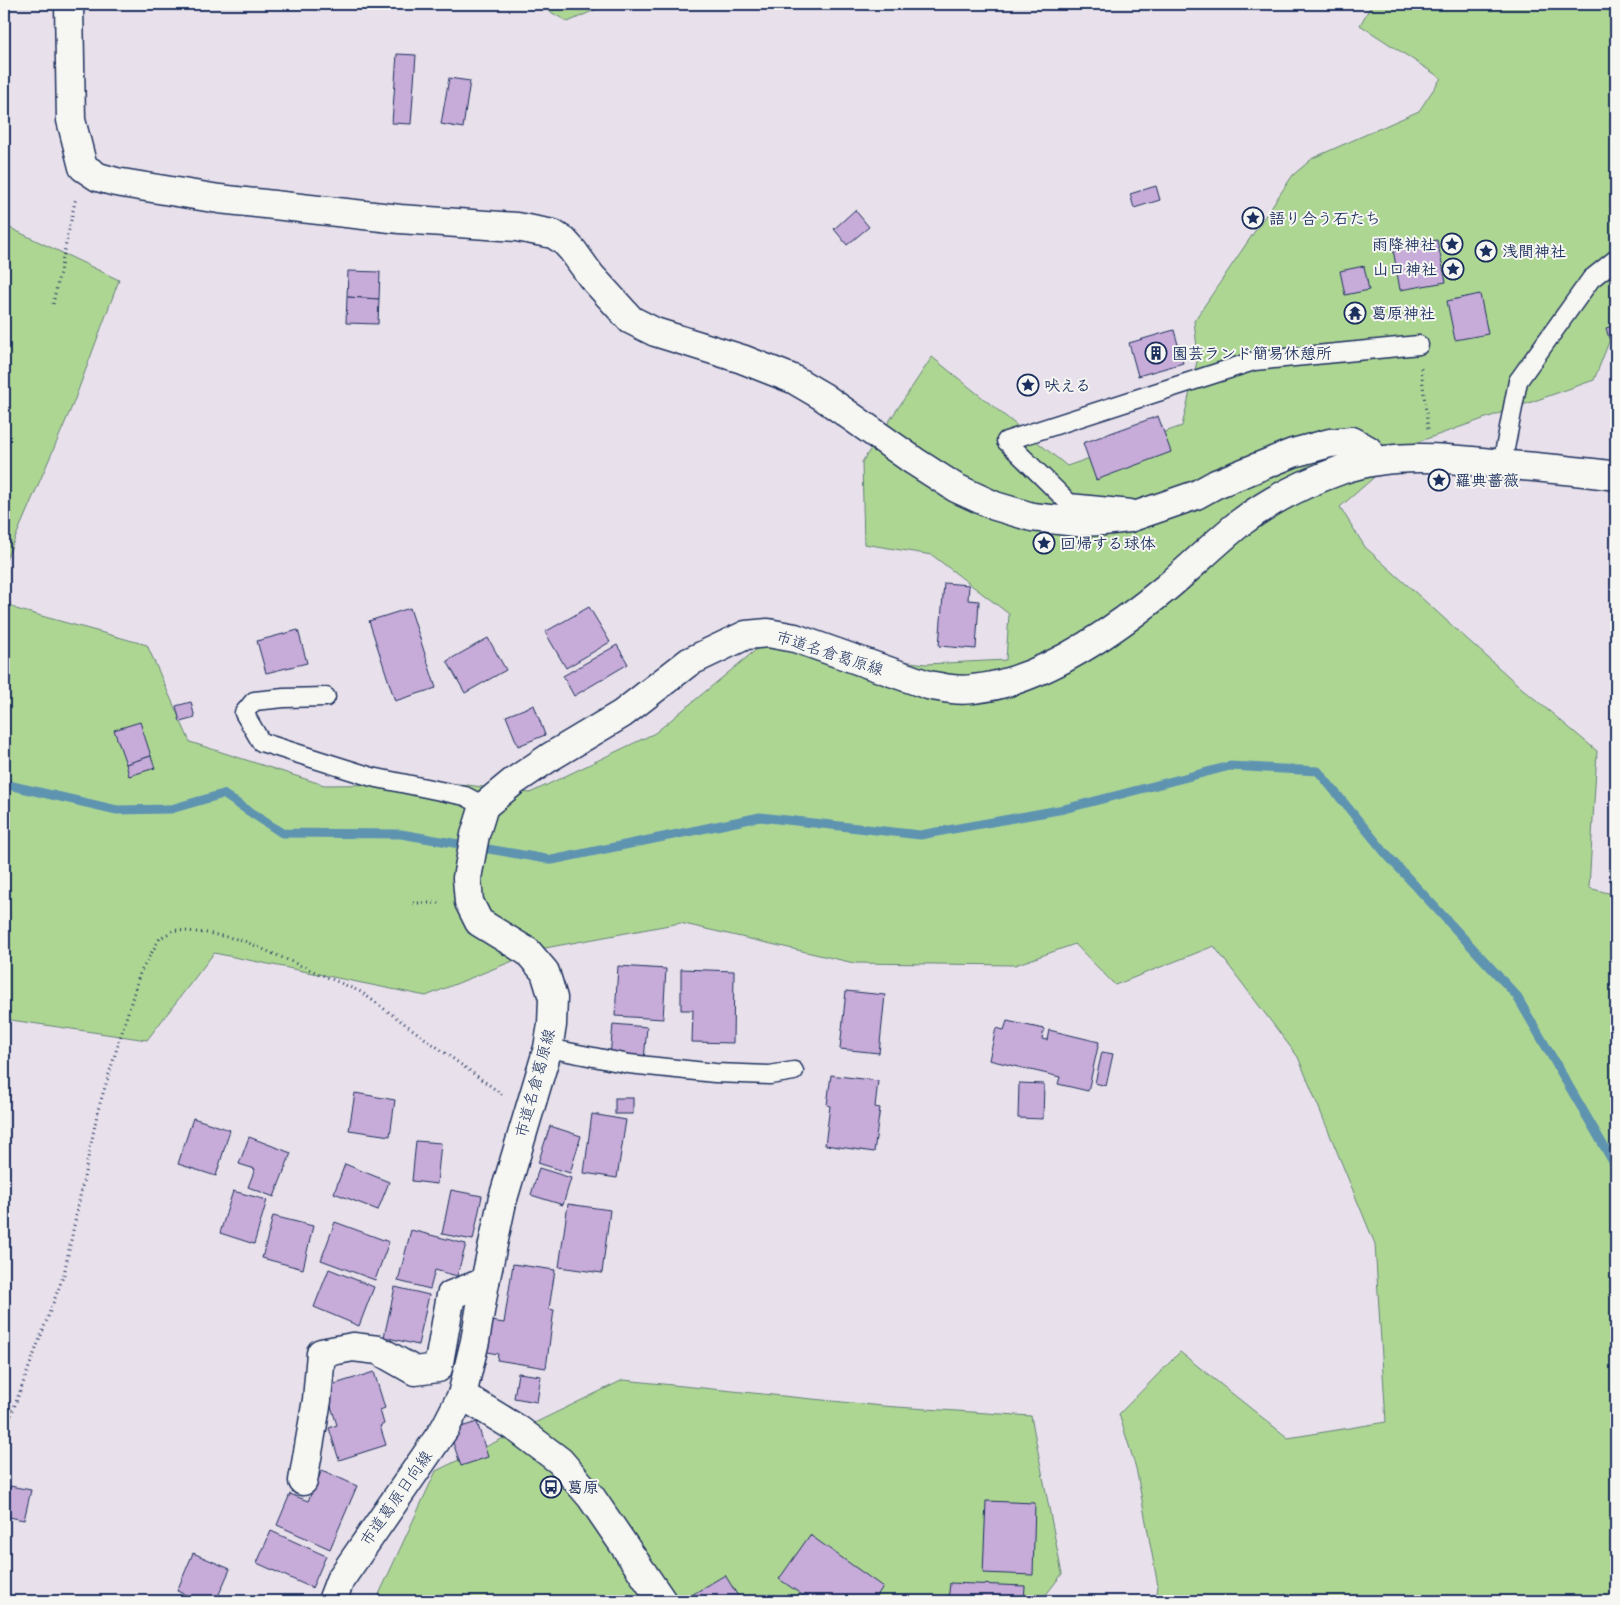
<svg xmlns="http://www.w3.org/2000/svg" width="1620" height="1605" font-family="Sriracha,'Klee One',sans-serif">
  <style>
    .green { fill: #aed693; stroke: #648278 }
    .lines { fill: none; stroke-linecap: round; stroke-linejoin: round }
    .stream { stroke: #5e94b1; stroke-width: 9 }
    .building { fill: #c7abd8; stroke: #1b2f5e }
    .lane-casing { stroke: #1b2f5e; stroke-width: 21 }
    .street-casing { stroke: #1b2f5e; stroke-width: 31 }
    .path { stroke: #1b2f5e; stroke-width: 3; stroke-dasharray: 1 4; stroke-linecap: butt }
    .lane { stroke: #f6f6f2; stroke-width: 18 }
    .street { stroke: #f6f6f2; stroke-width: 28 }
    .labels { text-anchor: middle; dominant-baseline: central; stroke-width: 4; stroke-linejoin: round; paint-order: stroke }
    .poi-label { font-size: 16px; font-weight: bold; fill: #1b2f5e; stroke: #f6f6f2; text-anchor: start }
    .street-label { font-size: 16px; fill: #1b2f5e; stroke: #f6f6f2 }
  </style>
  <rect width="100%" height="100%" fill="#e8e0ea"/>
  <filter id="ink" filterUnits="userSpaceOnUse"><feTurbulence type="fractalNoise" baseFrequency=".02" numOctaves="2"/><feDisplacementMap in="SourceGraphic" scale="10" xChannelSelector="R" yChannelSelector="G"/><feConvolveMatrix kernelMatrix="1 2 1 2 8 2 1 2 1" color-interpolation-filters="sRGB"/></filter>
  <g filter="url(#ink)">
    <g class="green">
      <path d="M 537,4 L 608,4 L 568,22 Z"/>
      <path d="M 1372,4 L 1616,4 L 1616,324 L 1594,380 L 1412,444 L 1340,507 L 1365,547 L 1518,685 L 1597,751 L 1589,888 L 1616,895 L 1616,1601 L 1156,1601 L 1158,1586 L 1136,1468 L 1119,1414 L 1180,1352 L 1288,1438 L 1386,1422 L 1375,1244 L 1298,1057 L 1214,946 L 1115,985 L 1075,944 L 1015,965 L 854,963 L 680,923 L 545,948 L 426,996 L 214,953 L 147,1040 L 4,1019 L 4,600 L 16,609 L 147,645 L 190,742 L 324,785 L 459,784 L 530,793 L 655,733 L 763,644 L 926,664 L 1006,660 L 1009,614 L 932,555 L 864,544 L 862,462 L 932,357 L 1067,466 L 1182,426 L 1198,357 L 1194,321 L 1293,175 L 1313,158 L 1419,111 L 1441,78 L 1360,25 Z"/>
      <path d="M 4,226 L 8,227 L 119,280 L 73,404 L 4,564 Z"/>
      <path d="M 623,1380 L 882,1406 L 1031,1416 L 1062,1574 L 1041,1601 L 376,1601 L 436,1471 Z"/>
    </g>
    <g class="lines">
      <path class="stream" d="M 4,784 L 117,810 L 171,809 L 223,794 L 282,833 L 401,834 L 552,860 L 760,817 L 920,835 L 1064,809 L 1230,766 L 1318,771 L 1386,854 L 1516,995 L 1616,1167"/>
    </g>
    <g class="building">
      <path d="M 397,54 L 416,55 L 411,124 L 392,123 Z"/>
      <path d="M 449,78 L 470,81 L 463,128 L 441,124 Z"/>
      <path d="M 1156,186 L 1160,200 L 1134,208 L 1130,194 Z"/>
      <path d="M 855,210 L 869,227 L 847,245 L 834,229 Z"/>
      <path d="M 1437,240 L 1446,282 L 1400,290 L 1393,249 Z"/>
      <path d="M 1364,266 L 1369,290 L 1345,295 L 1340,271 Z"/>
      <path d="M 348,271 L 380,272 L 379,299 L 347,297 Z"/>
      <path d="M 1480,294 L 1488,334 L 1455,340 L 1447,301 Z"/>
      <path d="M 347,297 L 379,299 L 378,324 L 346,323 Z"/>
      <path d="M 1616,325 L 1616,362 L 1606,328 Z"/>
      <path d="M 1174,330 L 1183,363 L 1138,376 L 1129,343 Z"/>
      <path d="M 1158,416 L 1171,452 L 1096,480 L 1083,443 Z"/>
      <path d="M 944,583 L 969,585 L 968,600 L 979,601 L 976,649 L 939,646 Z"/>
      <path d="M 589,607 L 610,642 L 566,668 L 545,632 Z"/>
      <path d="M 410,608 L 436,688 L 395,701 L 369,621 Z"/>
      <path d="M 298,630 L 307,663 L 266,673 L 257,641 Z"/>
      <path d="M 488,638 L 506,670 L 465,693 L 447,661 Z"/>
      <path d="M 617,645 L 628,664 L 574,696 L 563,676 Z"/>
      <path d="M 191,702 L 195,718 L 180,722 L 176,706 Z"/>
      <path d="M 534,705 L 545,735 L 518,746 L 506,716 Z"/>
      <path d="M 140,722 L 151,756 L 126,764 L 114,730 Z"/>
      <path d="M 151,756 L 155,768 L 129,776 L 126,764 Z"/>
      <path d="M 618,966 L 666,969 L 663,1019 L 615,1016 Z"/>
      <path d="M 681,969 L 734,971 L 733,1043 L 692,1042 L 693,1010 L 681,1010 Z"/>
      <path d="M 846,991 L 885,995 L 879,1053 L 840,1049 Z"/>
      <path d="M 1007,1021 L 1044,1029 L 1042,1039 L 1047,1040 L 1049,1030 L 1099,1042 L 1088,1091 L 1058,1084 L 1060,1077 L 989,1060 L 996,1028 L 1004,1030 Z"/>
      <path d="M 613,1024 L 647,1027 L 644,1060 L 610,1056 Z"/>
      <path d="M 1102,1052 L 1113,1054 L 1106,1086 L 1095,1083 Z"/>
      <path d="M 831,1075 L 878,1081 L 875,1107 L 880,1108 L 874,1152 L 825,1145 L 830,1106 L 827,1105 Z"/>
      <path d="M 1019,1083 L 1044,1084 L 1043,1119 L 1018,1118 Z"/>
      <path d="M 355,1093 L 395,1100 L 390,1136 L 349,1130 Z"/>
      <rect x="615" y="1098" width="18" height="16"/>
      <path d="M 592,1114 L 626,1120 L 617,1178 L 584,1173 Z"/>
      <path d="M 193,1118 L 230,1130 L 216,1176 L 178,1164 Z"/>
      <path d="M 550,1126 L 581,1136 L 570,1173 L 538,1163 Z"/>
      <path d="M 249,1137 L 291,1153 L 274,1197 L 248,1187 L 255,1169 L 239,1164 Z"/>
      <path d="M 416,1141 L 441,1143 L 437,1184 L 412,1181 Z"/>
      <path d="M 345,1164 L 389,1182 L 378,1210 L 334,1193 Z"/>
      <path d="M 539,1168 L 571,1178 L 563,1205 L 531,1195 Z"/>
      <path d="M 451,1190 L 482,1196 L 473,1240 L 442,1234 Z"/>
      <path d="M 233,1191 L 267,1200 L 254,1244 L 220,1233 Z"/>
      <path d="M 568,1204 L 610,1210 L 602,1273 L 559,1267 Z"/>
      <path d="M 273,1216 L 313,1226 L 303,1269 L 262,1258 Z"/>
      <path d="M 335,1222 L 389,1242 L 375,1280 L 321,1260 Z"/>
      <path d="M 411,1230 L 466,1244 L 457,1276 L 435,1270 L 430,1289 L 398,1281 Z"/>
      <path d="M 513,1264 L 555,1270 L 549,1309 L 554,1310 L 546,1368 L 497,1360 L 498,1354 L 481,1351 L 485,1320 L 504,1323 Z"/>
      <path d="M 329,1269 L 374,1287 L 359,1326 L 314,1307 Z"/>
      <path d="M 395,1287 L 429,1295 L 418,1345 L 384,1337 Z"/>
      <path d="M 374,1372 L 385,1408 L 380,1410 L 384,1424 L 380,1426 L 386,1445 L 339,1460 L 329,1428 L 337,1425 L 325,1387 Z"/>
      <path d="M 518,1373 L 541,1376 L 537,1402 L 514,1398 Z"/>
      <path d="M 477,1422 L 488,1457 L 461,1466 L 449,1431 Z"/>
      <path d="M 322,1470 L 357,1486 L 330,1549 L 277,1525 L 290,1494 L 308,1501 Z"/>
      <path d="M 10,1486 L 31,1490 L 24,1520 L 4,1516 Z"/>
      <path d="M 986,1501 L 1035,1503 L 1033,1575 L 983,1573 Z"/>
      <path d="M 271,1531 L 326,1556 L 312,1588 L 257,1563 Z"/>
      <path d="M 810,1535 L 883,1587 L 873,1601 L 811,1601 L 779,1579 Z"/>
      <path d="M 193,1553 L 230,1569 L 216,1601 L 201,1601 L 177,1591 Z"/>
      <path d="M 725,1575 L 741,1601 L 686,1601 L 685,1599 Z"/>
      <path d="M 950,1583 L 1025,1586 L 1024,1601 L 948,1601 Z"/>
      <path d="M 242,1597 L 263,1601 L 242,1601 Z"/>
    </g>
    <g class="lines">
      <g class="lane-casing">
        <g id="lane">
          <path d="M 1502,464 L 1518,381 L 1591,279 L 1616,259"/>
          <path d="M 1131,509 L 1069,503 L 1006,441 L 1254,361 L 1419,345"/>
          <path d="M 326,697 L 284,698 L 254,701 L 244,713 L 261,742 L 372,777 L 465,796 L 484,806"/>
          <path d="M 548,1048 L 629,1064 L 715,1073 L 770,1075 L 794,1071"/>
        </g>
      </g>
      <g class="street-casing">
        <g id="street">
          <path d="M 69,4 L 71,120 L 83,167 L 98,177 L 116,182 L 219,199 L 400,219 L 517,227 L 553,234 L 564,241 L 573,251 L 591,276 L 631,320 L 655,332 L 742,359 L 793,379 L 822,396 L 914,461 L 956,488 L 995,506 L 1032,517 L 1077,522 L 1103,521 L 1129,518 L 1196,495 L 1216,484 L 1293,453 L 1330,443 L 1352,441 L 1368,450 L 1376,461"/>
          <path d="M 462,1395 L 519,1430 L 560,1461 L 591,1497 L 662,1601"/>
          <path d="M 303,1481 L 317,1400 L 321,1353 L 353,1347 L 378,1350 L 415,1371 L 438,1368 L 451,1295 L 485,1282"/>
          <path d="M 332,1601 L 340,1580 L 445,1428 L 462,1395 L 475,1341 L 485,1282 L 502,1202 L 548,1048 L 552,1025 L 553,998 L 545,972 L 528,952 L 479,922 L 469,902 L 467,878 L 475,835 L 484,806 L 513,782 L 550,757 L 622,714 L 689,662 L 746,635 L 768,633 L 795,638 L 928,685 C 943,688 958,691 973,689 C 1040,683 1115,630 1166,588 C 1191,567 1215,543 1240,523 C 1269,501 1307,482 1341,470 C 1396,451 1454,459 1510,465 C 1546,468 1581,471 1616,476"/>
        </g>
      </g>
      <g class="path">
        <path d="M 53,304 L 76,197"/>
        <path d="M 1421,368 L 1428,429"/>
        <path d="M 413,903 L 441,903"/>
        <path d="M 4,1434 L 64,1274 L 98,1110 L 140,973 L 160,938 L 175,930 L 207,933 L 242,940 L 361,992 L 503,1095"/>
      </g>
      <use href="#lane" class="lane"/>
      <use href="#street" class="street"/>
    </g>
  </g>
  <defs>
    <g id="sight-ring" transform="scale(1.125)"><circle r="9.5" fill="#f6f6f2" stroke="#1b2f5e" stroke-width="1.5"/><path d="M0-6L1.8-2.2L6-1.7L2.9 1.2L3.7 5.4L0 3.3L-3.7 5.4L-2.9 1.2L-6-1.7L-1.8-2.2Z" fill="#1b2f5e"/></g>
    <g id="temple-ring" transform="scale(1.125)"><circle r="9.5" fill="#f6f6f2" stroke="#1b2f5e" stroke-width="1.5"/><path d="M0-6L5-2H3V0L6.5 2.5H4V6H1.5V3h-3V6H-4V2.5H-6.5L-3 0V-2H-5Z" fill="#1b2f5e"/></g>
    <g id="building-ring" transform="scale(1.125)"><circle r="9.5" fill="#f6f6f2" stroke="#1b2f5e" stroke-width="1.5"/><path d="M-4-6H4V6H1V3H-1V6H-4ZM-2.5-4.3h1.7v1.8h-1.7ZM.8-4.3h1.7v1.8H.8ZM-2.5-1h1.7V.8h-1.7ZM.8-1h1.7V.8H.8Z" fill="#1b2f5e"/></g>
    <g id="bus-ring" transform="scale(1.125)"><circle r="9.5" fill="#f6f6f2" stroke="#1b2f5e" stroke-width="1.5"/><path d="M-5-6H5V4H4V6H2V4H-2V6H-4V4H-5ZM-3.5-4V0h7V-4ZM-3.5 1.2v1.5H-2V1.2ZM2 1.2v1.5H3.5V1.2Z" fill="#1b2f5e"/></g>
  </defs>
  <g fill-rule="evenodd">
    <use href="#sight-ring" x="1253" y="218"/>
    <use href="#sight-ring" x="1452" y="244"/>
    <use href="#sight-ring" x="1486" y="251"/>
    <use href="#sight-ring" x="1453" y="269"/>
    <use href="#temple-ring" x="1355" y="313"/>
    <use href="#building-ring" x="1156" y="353"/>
    <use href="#sight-ring" x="1028" y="385"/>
    <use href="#sight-ring" x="1439" y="480"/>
    <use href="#sight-ring" x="1044" y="543"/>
    <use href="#bus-ring" x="551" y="1487"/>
  </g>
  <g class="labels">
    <g class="poi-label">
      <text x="1269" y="218">語り合う石たち</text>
      <text x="1436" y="244" text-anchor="end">雨降神社</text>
      <text x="1502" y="251">浅間神社</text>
      <text x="1437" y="269" text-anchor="end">山口神社</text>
      <text x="1371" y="313">葛原神社</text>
      <text x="1172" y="353">園芸ランド簡易休憩所</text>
      <text x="1044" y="385">吠える</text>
      <text x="1455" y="480">羅典薔薇</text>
      <text x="1060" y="543">回帰する球体</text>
      <text x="567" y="1487">葛原</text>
    </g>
    <g class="street-label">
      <text transform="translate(830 653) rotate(18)">市道名倉葛原線</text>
      <text transform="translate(535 1083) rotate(-75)">市道名倉葛原線</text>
      <text transform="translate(396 1498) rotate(-55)">市道葛原日向線</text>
    </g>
  </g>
  <rect width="1620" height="1605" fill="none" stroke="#f6f6f2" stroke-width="20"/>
  <rect x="10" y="10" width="1600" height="1585" fill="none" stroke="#1b2f5e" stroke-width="2" filter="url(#ink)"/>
</svg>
